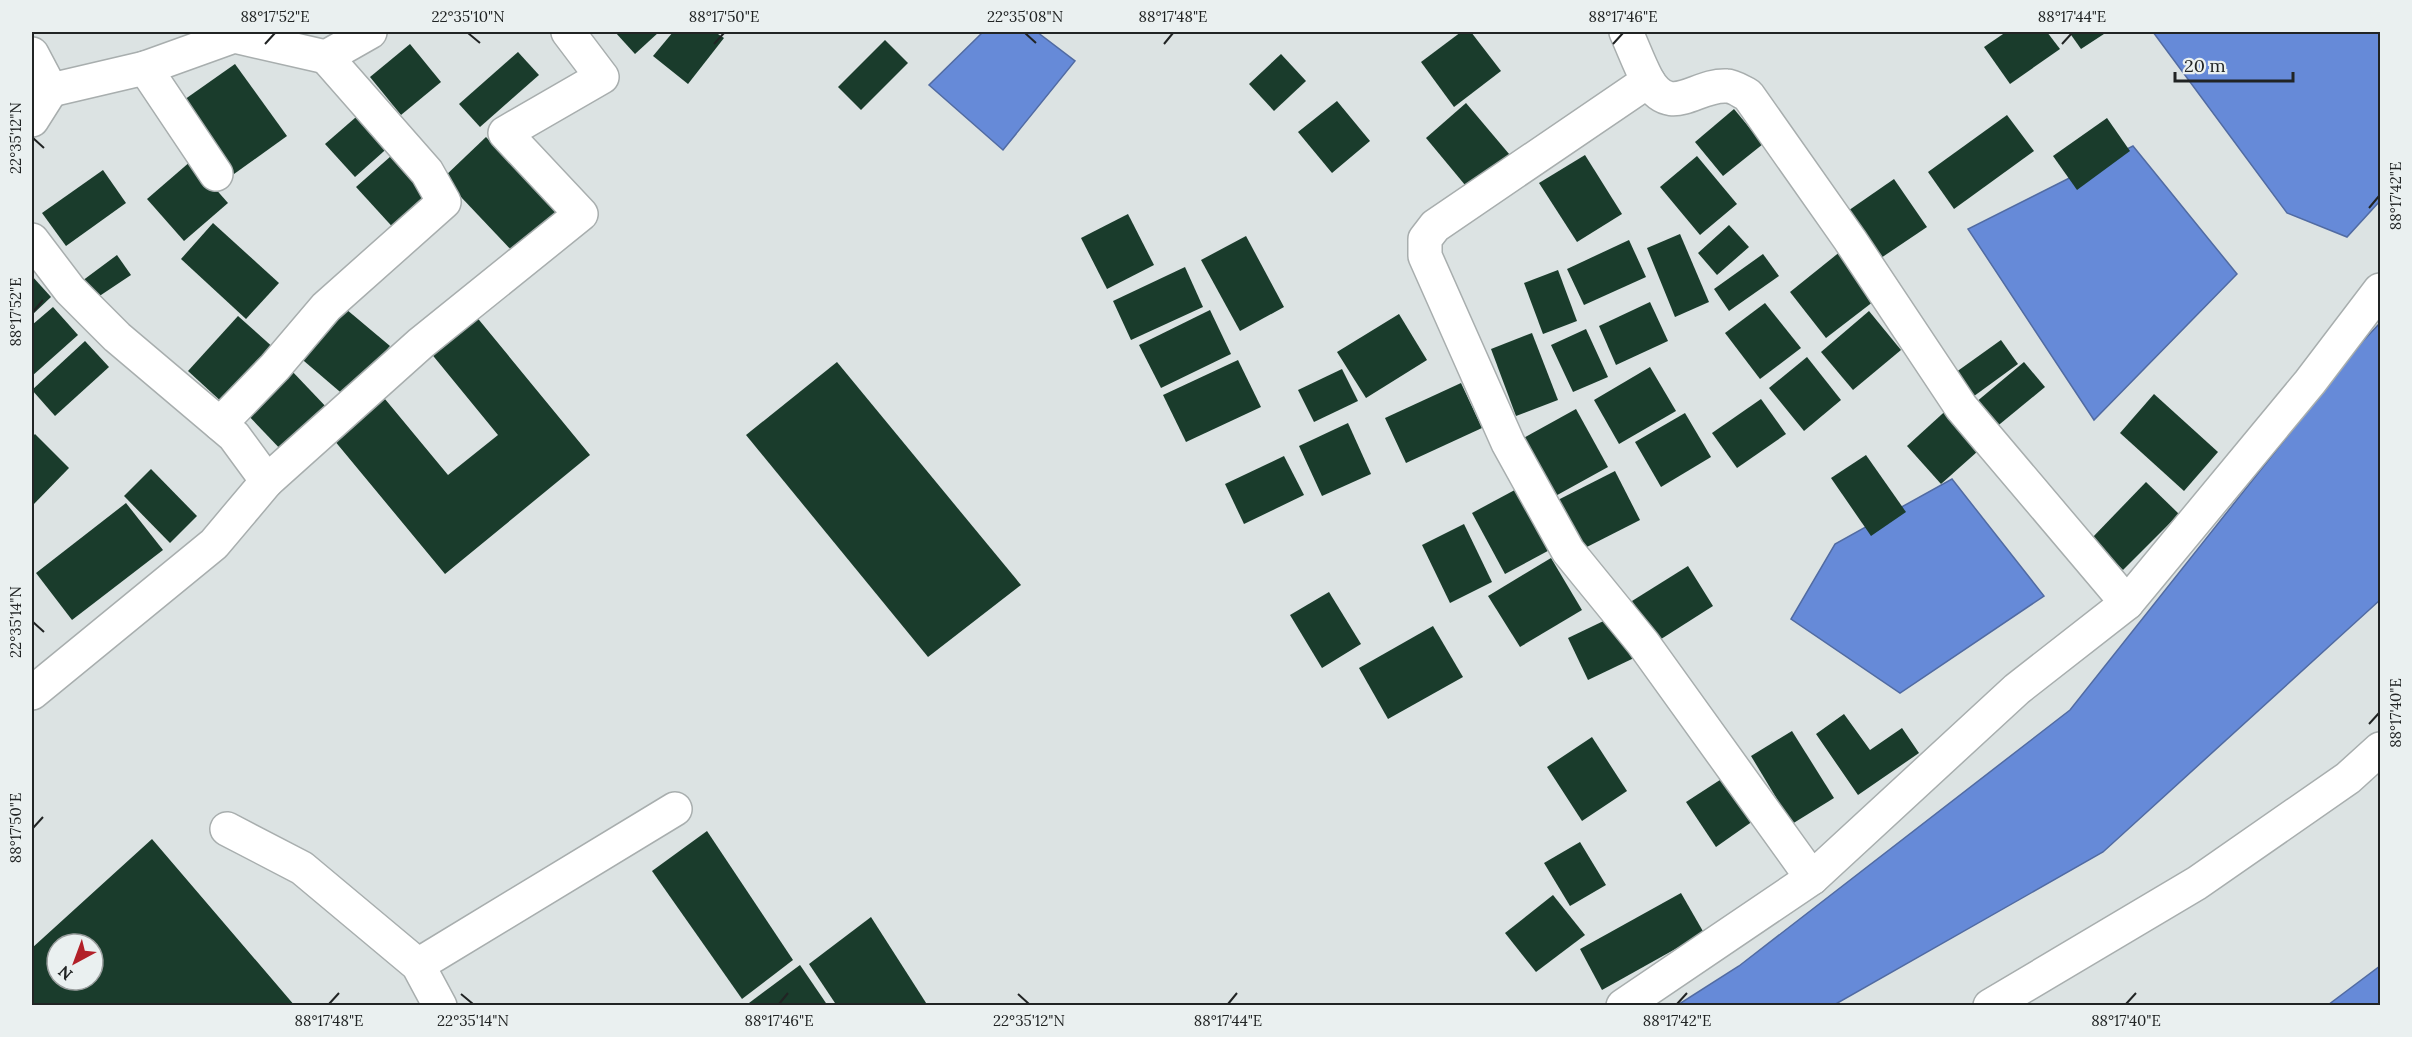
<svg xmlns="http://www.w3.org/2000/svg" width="2412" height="1037" font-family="Lora,serif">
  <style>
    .water { fill: #668ad8; stroke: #516ba2; stroke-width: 1.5 }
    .building { fill: #1a3c2c; fill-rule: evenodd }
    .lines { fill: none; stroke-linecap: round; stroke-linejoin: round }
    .street-casing { stroke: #a8aeae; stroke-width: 36 }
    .street { stroke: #fff; stroke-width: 33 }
    .ticks { fill: none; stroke: #212424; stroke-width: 2 }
    .neatline { fill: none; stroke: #212424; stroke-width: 2 }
    .ticks-label { font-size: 15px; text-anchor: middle; fill: #212424 }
  </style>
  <rect width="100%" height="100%" fill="#dce3e3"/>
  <g class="water">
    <path d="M 983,32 L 1037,32 L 1075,61 L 1003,150 L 929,85 Z"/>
    <path d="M 2153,32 L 2380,32 L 2380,201 L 2347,237 L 2287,213 Z"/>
    <path d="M 2133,146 L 2237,274 L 2094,420 L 1968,229 Z"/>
    <path d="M 2380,323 L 2380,600 L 2103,852 L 1834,1005 L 1676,1006 L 1739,966 L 2070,710 L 2363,341 Z"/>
    <path d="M 1952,479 L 2044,596 L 1900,693 L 1791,619 L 1835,544 Z"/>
    <path d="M 2380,966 L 2380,1005 L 2328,1005 Z"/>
  </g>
  <g class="building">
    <path d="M 615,32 L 659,32 L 635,54 Z"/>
    <path d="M 673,32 L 715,32 L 724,38 L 688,84 L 653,56 Z"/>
    <path d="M 1461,32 L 1471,32 L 1501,71 L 1454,107 L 1421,62 Z"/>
    <path d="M 2006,32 L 2047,32 L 2060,49 L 2010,84 L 1984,47 Z"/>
    <path d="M 2069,32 L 2107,32 L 2081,49 Z"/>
    <path d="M 885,40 L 908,63 L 861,110 L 838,87 Z"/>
    <path d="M 410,44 L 441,82 L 401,115 L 370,77 Z"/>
    <path d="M 518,52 L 539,75 L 480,127 L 459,104 Z"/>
    <path d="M 1281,54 L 1306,81 L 1274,111 L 1249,84 Z"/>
    <path d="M 235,64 L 287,136 L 234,174 L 181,102 Z"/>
    <path d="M 1337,101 L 1370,141 L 1332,173 L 1298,132 Z"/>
    <path d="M 1466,103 L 1515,161 L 1475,197 L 1426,138 Z"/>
    <path d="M 1734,109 L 1763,144 L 1723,176 L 1695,142 Z"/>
    <path d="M 363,111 L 392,144 L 355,177 L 325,144 Z"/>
    <path d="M 2007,115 L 2034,151 L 1954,209 L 1928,172 Z"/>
    <path d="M 2107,118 L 2130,151 L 2077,190 L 2053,156 Z"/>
    <path d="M 486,137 L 559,215 L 516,255 L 443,178 Z"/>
    <path d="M 1585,155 L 1622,214 L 1577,242 L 1539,183 Z"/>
    <path d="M 391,156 L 432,202 L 398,233 L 356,187 Z"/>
    <path d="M 1697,156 L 1737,204 L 1700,235 L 1660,187 Z"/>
    <path d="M 191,161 L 228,203 L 184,241 L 147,199 Z"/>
    <path d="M 103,170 L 126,203 L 66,246 L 42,213 Z"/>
    <path d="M 1894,179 L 1927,227 L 1875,262 L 1842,215 Z"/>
    <path d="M 1128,214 L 1154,265 L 1107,289 L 1081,238 Z"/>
    <path d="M 213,223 L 279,283 L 246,319 L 181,259 Z"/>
    <path d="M 1729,225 L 1749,247 L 1717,275 L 1698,253 Z"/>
    <path d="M 1680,234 L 1709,302 L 1675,317 L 1647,248 Z"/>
    <path d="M 1246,236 L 1284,307 L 1240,331 L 1201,260 Z"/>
    <path d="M 1629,240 L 1646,277 L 1584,305 L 1567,269 Z"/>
    <path d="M 1841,251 L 1878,298 L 1826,338 L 1790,292 Z"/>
    <path d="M 1763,254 L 1779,276 L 1729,311 L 1714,289 Z"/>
    <path d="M 117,255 L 131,275 L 95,299 L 82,281 Z"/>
    <path d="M 1185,267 L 1203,307 L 1131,340 L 1113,301 Z"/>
    <path d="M 1558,270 L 1577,321 L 1543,334 L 1524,283 Z"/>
    <path d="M 32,276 L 51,297 L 32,315 Z"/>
    <path d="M 1650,302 L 1668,341 L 1616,365 L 1599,326 Z"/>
    <path d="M 1765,303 L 1801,348 L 1760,379 L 1725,333 Z"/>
    <path d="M 340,304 L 390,346 L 346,397 L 297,355 Z"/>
    <path d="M 53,307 L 78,335 L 32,376 L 32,325 Z"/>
    <path d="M 1210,310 L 1231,354 L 1161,388 L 1139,345 Z"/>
    <path d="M 1869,311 L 1901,350 L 1853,390 L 1821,352 Z"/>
    <path d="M 1399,314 L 1427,360 L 1366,398 L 1337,352 Z"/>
    <path d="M 475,315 L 590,455 L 445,574 L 329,434 L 380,393 L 448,475 L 498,435 L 430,352 Z"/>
    <path d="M 238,316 L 276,350 L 225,405 L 188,371 Z"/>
    <path d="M 1586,329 L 1608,377 L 1573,392 L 1551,345 Z"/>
    <path d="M 1532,333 L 1558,400 L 1516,416 L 1491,349 Z"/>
    <path d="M 2001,340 L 2018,364 L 1970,399 L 1952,375 Z"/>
    <path d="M 85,341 L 109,367 L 55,416 L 32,390 Z"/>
    <path d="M 1807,357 L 1841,400 L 1804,431 L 1769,388 Z"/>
    <path d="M 1238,360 L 1261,407 L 1186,442 L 1163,395 Z"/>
    <path d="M 837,362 L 1021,585 L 928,657 L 746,435 Z"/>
    <path d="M 2024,362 L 2045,387 L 1989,433 L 1969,408 Z"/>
    <path d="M 1650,367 L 1676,411 L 1619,444 L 1594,400 Z"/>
    <path d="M 290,369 L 330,411 L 285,454 L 245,412 Z"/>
    <path d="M 1342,369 L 1358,401 L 1314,422 L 1298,390 Z"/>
    <path d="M 1461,383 L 1482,428 L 1406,463 L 1385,418 Z"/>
    <path d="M 2154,394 L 2218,452 L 2184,491 L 2120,433 Z"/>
    <path d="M 1761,399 L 1786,434 L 1737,468 L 1712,433 Z"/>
    <path d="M 1952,405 L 1987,443 L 1941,484 L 1907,446 Z"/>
    <path d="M 1576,409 L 1608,467 L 1550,499 L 1518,441 Z"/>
    <path d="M 1685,413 L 1711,457 L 1661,487 L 1635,442 Z"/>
    <path d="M 1348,423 L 1371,474 L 1322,496 L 1299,446 Z"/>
    <path d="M 35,434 L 69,468 L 32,506 L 32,437 Z"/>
    <path d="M 1866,455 L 1906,512 L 1871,536 L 1831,478 Z"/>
    <path d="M 1284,456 L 1304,495 L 1244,524 L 1225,484 Z"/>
    <path d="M 151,469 L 197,516 L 170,543 L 124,496 Z"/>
    <path d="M 1615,471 L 1640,520 L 1577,552 L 1552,503 Z"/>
    <path d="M 2146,482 L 2179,514 L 2123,570 L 2091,539 Z"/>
    <path d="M 1524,485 L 1557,546 L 1505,574 L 1472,513 Z"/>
    <path d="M 126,503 L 163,550 L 72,620 L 36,573 Z"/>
    <path d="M 1464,524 L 1492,582 L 1450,603 L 1422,545 Z"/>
    <path d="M 1551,558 L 1582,610 L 1520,647 L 1488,596 Z"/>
    <path d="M 1688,566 L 1713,606 L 1658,641 L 1632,601 Z"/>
    <path d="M 1329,592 L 1361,644 L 1322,668 L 1290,615 Z"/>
    <path d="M 1614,616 L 1634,658 L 1588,680 L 1568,638 Z"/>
    <path d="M 1433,626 L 1463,677 L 1388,719 L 1359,668 Z"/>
    <path d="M 1844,714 L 1870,750 L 1902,728 L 1919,753 L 1858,795 L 1816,734 Z"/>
    <path d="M 1792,731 L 1834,798 L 1792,824 L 1751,756 Z"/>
    <path d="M 1592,737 L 1627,791 L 1582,821 L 1547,767 Z"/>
    <path d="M 1723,778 L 1753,821 L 1716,847 L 1686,802 Z"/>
    <path d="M 707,831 L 793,960 L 742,999 L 652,871 Z"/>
    <path d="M 152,839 L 295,1006 L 32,1006 L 32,948 ZM 57,944 L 93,944 L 93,980 L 57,980 Z"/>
    <path d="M 1580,842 L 1606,885 L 1570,906 L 1544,863 Z"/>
    <path d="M 1681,893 L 1704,933 L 1602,990 L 1580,949 Z"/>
    <path d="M 1553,895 L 1585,935 L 1536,972 L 1505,933 Z"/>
    <path d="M 871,917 L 928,1006 L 837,1006 L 809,964 Z"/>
    <path d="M 800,965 L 828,1006 L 745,1006 Z"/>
  </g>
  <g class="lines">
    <g class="street-casing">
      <g id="street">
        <path d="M 1626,32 C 1633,47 1639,64 1647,79 C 1671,120 1695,84 1727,86 C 1733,86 1742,92 1748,95 L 1850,240 L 1961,407 L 2127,603"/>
        <path d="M 32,54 L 51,90 L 32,120"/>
        <path d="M 145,68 L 216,174"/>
        <path d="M 1648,81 L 1435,226 L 1425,239 L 1425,256 L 1508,443 L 1568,551 L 1643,643 L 1812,878"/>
        <path d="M 51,90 L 145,68 L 234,36 L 326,57 L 370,32"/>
        <path d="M 32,240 L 70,290 L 117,337 L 234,436 L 267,481 L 214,544 L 32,693"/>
        <path d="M 220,424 L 275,367 L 326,307 L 444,202 L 427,172 L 326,57"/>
        <path d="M 267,481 L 421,343 L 581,214 L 505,133 L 602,77 L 568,32"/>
        <path d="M 227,829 L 302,868 L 418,965 L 440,1006"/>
        <path d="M 418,965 L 675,809"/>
        <path d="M 1623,1006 L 1812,878 L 2017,689 L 2127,603 L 2310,382 L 2380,290"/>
        <path d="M 1990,1006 L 2197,883 L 2348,778 L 2380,749"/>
      </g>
    </g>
    <use href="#street" class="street"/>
  </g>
  <path class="ticks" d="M 468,33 L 480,43M 1025,33 L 1036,43M 265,44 L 275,33M 714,44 L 724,33M 1164,44 L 1173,33M 1613,44 L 1623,33M 2062,44 L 2072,33M 33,138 L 44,148M 2369,208 L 2379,196M 33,312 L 43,300M 33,622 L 44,632M 2369,724 L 2379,713M 33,828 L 43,817M 461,994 L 473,1004M 1018,994 L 1029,1004M 329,1004 L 339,993M 779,1004 L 788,993M 1228,1004 L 1237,993M 1677,1004 L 1687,993M 2126,1004 L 2136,993"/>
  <rect width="2412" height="1037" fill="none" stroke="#eaf0f0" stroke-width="66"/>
  <g transform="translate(75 962) rotate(221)"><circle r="28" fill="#eaf0f0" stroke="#9a9e9e" stroke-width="1.5"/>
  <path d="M0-4.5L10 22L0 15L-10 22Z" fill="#b22028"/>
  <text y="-9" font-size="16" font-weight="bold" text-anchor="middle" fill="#212424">N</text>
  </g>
  <path d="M2175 72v9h118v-9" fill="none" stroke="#212424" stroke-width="3"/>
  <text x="2184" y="72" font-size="18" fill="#212424" stroke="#eaf0f0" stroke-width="4.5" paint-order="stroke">20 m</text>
  <rect x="33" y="33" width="2346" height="971" class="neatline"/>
  <g class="ticks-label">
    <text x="275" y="22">88°17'52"E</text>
    <text x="468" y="22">22°35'10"N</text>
    <text x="724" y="22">88°17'50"E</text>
    <text x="1025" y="22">22°35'08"N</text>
    <text x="1173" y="22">88°17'48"E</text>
    <text x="1623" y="22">88°17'46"E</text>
    <text x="2072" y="22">88°17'44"E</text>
    <text transform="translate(16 138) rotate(-90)" y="5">22°35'12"N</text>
    <text transform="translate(2396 196) rotate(-90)" y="5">88°17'42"E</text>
    <text transform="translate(16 312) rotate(-90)" y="5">88°17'52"E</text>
    <text transform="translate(16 622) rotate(-90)" y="5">22°35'14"N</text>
    <text transform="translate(2396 713) rotate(-90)" y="5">88°17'40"E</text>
    <text transform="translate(16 828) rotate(-90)" y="5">88°17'50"E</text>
    <text x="329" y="1026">88°17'48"E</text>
    <text x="473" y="1026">22°35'14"N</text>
    <text x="779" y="1026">88°17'46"E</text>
    <text x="1029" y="1026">22°35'12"N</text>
    <text x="1228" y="1026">88°17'44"E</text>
    <text x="1677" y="1026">88°17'42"E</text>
    <text x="2126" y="1026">88°17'40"E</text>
  </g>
</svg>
